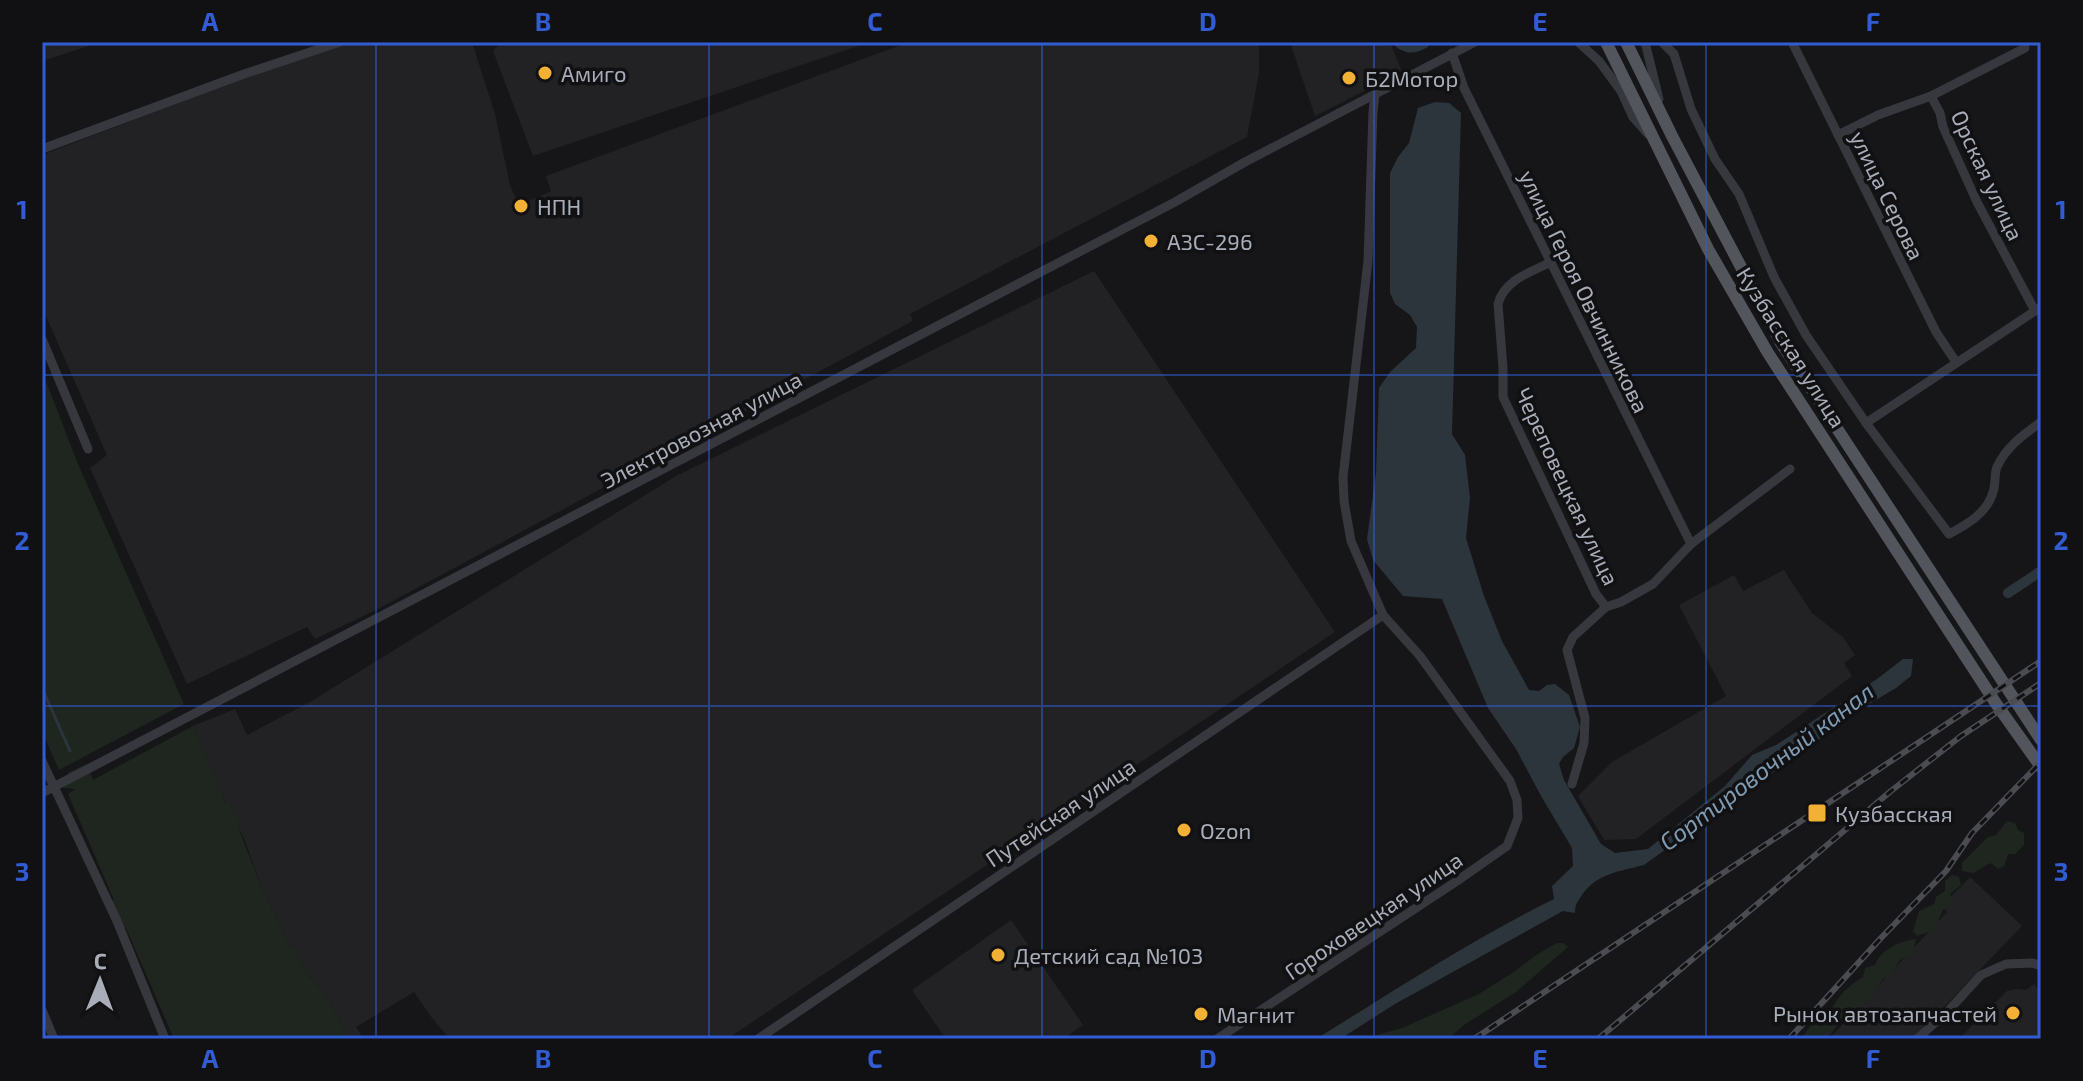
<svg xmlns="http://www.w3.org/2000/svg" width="2083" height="1081" font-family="'Exo 2',sans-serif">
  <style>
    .built { fill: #222225 }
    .green { fill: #1e261f }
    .water { fill: #2c353c }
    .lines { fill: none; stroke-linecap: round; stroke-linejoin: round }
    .stream { stroke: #2c353c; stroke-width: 3 }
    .canal { stroke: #2c353c; stroke-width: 10 }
    .minor { stroke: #37383d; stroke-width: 9 }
    .major { stroke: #53555c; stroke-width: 12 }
    .rail-casing { stroke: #4a4c52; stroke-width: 6 }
    .rail { stroke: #111113; stroke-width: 3; stroke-dasharray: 9; stroke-linecap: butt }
    .grid { fill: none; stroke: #325cd3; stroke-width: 2; stroke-opacity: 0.55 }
    .poi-dot { fill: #f2b134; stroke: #111113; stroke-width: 3 }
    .labels { text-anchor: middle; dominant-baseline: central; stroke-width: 7; stroke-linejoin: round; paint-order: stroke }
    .poi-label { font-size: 22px; fill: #a8adb8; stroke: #111113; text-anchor: start }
    .street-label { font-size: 22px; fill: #a8adb8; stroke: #111113 }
    .water-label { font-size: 24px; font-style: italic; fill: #7f9bb3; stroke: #111113 }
    .neatline { fill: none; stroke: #325cd3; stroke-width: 3 }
    .grid-label { font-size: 26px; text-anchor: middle; font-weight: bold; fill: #325cd3 }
  </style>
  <rect width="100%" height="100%" fill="#161618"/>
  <g class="built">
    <path d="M 42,42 L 101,42 L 42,61 Z"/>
    <path d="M 349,42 L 472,42 L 495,114 L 510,185 L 519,205 L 551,191 L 546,176 L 909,42 L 1259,42 L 1259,73 L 1247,137 L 910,314 L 913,321 L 378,609 L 315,639 L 307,627 L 187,684 L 90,468 L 107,455 L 42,307 L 42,155 L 287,62 Z"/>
    <path d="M 500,42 L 870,42 L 533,156 L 493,51 L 500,44 Z"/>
    <path d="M 1290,42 L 1390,42 L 1402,72 L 1315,116 Z"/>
    <path d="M 1094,271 L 1335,632 L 727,1039 L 450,1039 L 432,1018 L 414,992 L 356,1027 L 364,1039 L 350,1039 L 326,995 L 306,973 L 287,940 L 261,886 L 245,841 L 219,789 L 193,726 L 235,709 L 247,735 L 310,702 L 676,476 Z"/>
    <path d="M 1784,570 L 1812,613 L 1843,637 L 1855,655 L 1844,663 L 1852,676 L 1636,839 L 1604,840 L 1578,796 L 1612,762 L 1726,696 L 1679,605 L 1734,575 L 1743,591 Z"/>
    <path d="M 1970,877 L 2022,926 L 1913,1039 L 1829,1039 L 1947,912 L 1942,906 Z"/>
    <path d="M 1011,920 L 1083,1025 L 1063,1039 L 946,1039 L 912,990 Z"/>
    <path d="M 2034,984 L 2041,993 L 2041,1039 L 1952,1039 L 1955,1036 L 1961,1037 L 2007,991 L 2015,989 L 2026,990 Z"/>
  </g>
  <g class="green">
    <path d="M 42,371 L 78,464 L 184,704 L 59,770 L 42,731 Z"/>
    <path d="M 193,726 L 225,802 L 228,802 L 240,825 L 238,827 L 261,886 L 290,946 L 292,946 L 306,973 L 326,995 L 350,1039 L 174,1039 L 126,928 L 122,929 L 110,902 L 114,900 L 68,794 L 75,789 L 64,788 L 62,784 L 69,772 L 87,764 L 93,780 Z"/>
    <path d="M 2007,821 L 2015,823 L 2018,830 L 2024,833 L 2024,845 L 2015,854 L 2008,854 L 2004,866 L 1998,869 L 1991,863 L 1973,873 L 1962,871 L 1962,863 L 1988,837 L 1996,835 Z"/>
    <path d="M 1952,875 L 1959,877 L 1961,885 L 1950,894 L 1954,902 L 1943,910 L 1934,930 L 1917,936 L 1913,931 L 1919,911 L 1934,904 L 1936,897 L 1945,891 L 1945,881 Z"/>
    <path d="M 1916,939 L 1912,955 L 1900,960 L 1889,977 L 1883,979 L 1871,998 L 1837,1026 L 1827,1039 L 1801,1039 L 1812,1024 L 1828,1019 C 1834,1000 1846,987 1863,977 L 1865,968 L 1875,965 C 1881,949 1900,941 1916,939 Z"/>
    <path d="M 1557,943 L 1563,943 L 1568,947 L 1516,992 L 1464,1025 L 1448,1039 L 1362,1039 L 1402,1028 L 1479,994 L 1515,971 L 1536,955 Z"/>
  </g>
  <g class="water">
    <path d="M 1390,42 L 1430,42 L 1428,47 C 1412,56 1404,54 1390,42 Z"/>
    <path d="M 1435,102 L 1449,103 L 1461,113 L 1452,434 L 1465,455 L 1470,498 L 1466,538 L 1484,596 L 1502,641 L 1529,690 L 1539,691 L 1547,685 L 1555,684 L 1569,695 L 1580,727 L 1574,748 L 1563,757 L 1559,764 L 1564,780 L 1601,844 L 1615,853 L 1648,849 L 1725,786 L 1752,755 L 1776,745 L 1877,679 L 1903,659 L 1913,659 L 1911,676 L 1896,688 L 1864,707 L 1644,865 C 1620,871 1596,874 1582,895 C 1577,902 1575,905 1575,913 L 1563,911 L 1395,1004 L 1340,1039 L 1316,1039 C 1394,991 1471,940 1554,899 L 1552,886 L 1573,866 L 1572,848 L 1541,796 L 1516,749 L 1488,708 L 1442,599 L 1403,596 L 1373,560 L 1367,539 L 1376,473 L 1379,388 L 1390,372 L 1416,348 L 1417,327 L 1410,315 L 1395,304 L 1390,293 L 1390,173 L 1398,157 L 1409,143 L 1418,108 Z"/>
  </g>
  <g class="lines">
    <path class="stream" d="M 42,688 L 70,751"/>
    <path class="canal" d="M 2008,593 L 2041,571"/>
    <g class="minor">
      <path d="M 1578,42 L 1599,61 L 1621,91 L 1633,117 L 1648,134"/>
      <path d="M 1645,42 L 1659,99"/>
      <path d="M 1662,42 L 1674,54 L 1691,109 L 1715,159 L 1739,194 L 1774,277 L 1806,335 L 1866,423 L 1949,534 C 1968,524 1987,513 1993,492 C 1996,484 1994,474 1997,467 C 2006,447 2024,434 2041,422"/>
      <path d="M 1792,42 L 1936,332 L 1956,362"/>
      <path d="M 1452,53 L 1464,88 L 1691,544"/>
      <path d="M 1931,96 L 1940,113 L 1943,127 L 1977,202 L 2035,311"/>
      <path d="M 1838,135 L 1878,115 L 1931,96 L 2025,48"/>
      <path d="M 42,149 L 244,74 L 340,42"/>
      <path d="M 1551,262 C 1531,272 1504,280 1498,304 L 1503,368 L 1503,397 L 1596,594 L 1606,607"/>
      <path d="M 42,339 L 88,449"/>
      <path d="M 1866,423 L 2041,307"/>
      <path d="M 42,761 L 117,921 L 165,1039"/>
      <path d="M 1572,784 L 1584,743 L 1585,718 L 1567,650 L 1573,637 L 1606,607 L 1621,602 L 1653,584 L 1691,544 L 1790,469"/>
      <path d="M 42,793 L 1175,202 L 1245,162 L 1475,42"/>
      <path d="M 42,1010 L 54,1039"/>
      <path d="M 758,1039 L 1383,615"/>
      <path d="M 1217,1039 L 1457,881 L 1507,846 L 1518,818 L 1517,800 L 1510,781 L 1420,656 L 1383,615 L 1351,541 L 1344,501 L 1343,477 L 1368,261 L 1373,112 L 1375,94"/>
      <path d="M 1917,1039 L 1949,1010 L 1981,975 L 2006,964 L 2033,963 L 2041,966"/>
    </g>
    <g class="major">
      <path d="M 1606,42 L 1708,249 L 1768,353 L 1997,705 L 2041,767"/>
      <path d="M 1626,42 L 1672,136 L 1781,343 L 2041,740"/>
    </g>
    <g class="rail-casing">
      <g id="rail">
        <path d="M 1474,1039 L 2041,661"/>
        <path d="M 1598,1039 L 1891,791 L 1961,736 L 2041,683"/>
        <path d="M 1789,1039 L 1881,938 L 1946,871 L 1972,833 L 2041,762"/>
      </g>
    </g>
    <use href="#rail" class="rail"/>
  </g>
  <path class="grid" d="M 376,42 L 376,1039M 709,42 L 709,1039M 1042,42 L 1042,1039M 1374,42 L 1374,1039M 1706,42 L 1706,1039M 42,375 L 2041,375M 42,706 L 2041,706"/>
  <g class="poi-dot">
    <circle cx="545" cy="73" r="8"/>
    <circle cx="1349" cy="78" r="8"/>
    <circle cx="521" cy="206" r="8"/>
    <circle cx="1151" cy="241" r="8"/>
    <rect x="1807" y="803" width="20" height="20" rx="4"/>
    <circle cx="1184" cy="830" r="8"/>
    <circle cx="998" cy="955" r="8"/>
    <circle cx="2013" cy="1013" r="8"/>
    <circle cx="1201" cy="1014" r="8"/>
  </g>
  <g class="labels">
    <g class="poi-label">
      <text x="561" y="73">Амиго</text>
      <text x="1365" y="78">Б2Мотор</text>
      <text x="537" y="206">НПН</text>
      <text x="1167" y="241">АЗС-296</text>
      <text x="1835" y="813">Кузбасская</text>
      <text x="1200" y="830">Ozon</text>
      <text x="1014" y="955">Детский сад №103</text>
      <text x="1997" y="1013" text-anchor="end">Рынок автозапчастей</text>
      <text x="1217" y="1014">Магнит</text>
    </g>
    <g class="street-label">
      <text transform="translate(1988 175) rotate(65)">Орская улица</text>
      <text transform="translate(1888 195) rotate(64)">улица Серова</text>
      <text transform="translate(1585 291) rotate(64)">улица Героя Овчинникова</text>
      <text transform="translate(1792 347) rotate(58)">Кузбасская улица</text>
      <text transform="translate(701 429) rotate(-28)">Электровозная улица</text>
      <text transform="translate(1568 486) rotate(65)">Череповецкая улица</text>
      <text transform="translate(1060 812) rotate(-34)">Путейская улица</text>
      <text transform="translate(1373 915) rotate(-34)">Гороховецкая улица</text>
    </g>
    <g class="water-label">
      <text transform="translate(1766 766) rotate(-37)">Сортировочный канал</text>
    </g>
  </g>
  <rect width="2083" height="1081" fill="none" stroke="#111113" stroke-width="88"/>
  <g transform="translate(100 981) rotate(1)" stroke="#111113" stroke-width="6" paint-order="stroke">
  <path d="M0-6L14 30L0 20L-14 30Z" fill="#a8adb8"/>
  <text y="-12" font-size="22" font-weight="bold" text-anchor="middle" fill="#a8adb8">С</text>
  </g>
  <rect x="44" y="44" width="1995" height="993" class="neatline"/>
  <g class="grid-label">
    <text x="210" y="31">A</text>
    <text x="543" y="31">B</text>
    <text x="875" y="31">C</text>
    <text x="1208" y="31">D</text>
    <text x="1540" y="31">E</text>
    <text x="1873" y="31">F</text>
    <text x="22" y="219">1</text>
    <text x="2061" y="219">1</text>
    <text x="22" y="550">2</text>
    <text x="2061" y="550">2</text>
    <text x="22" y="881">3</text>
    <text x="2061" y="881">3</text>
    <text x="210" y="1068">A</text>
    <text x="543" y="1068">B</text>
    <text x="875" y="1068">C</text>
    <text x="1208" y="1068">D</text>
    <text x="1540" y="1068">E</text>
    <text x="1873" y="1068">F</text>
  </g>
</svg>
